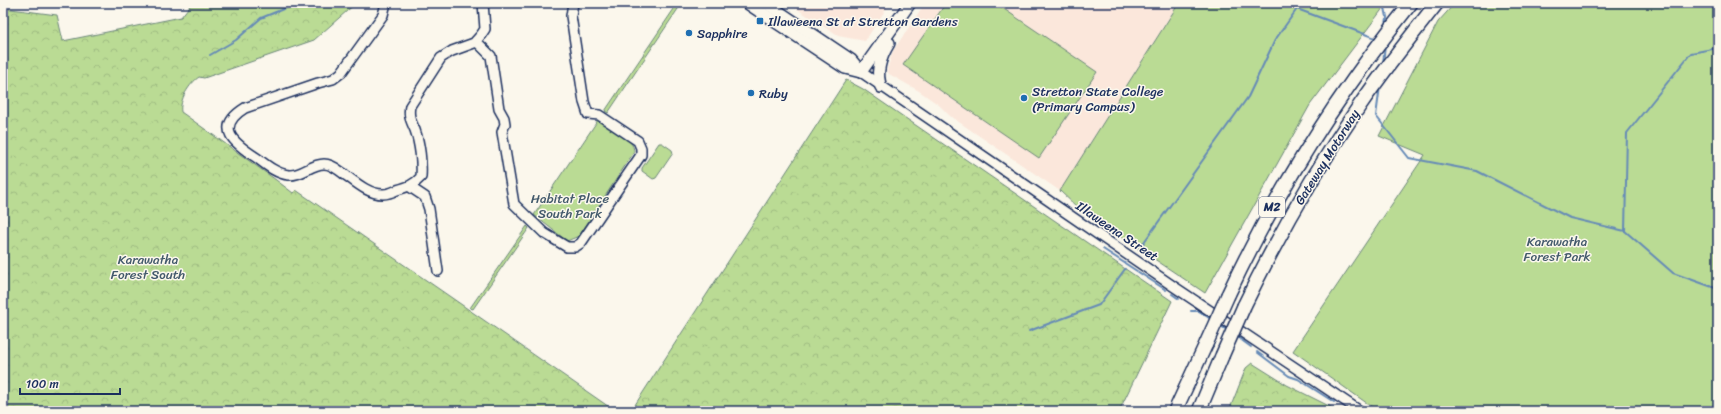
<svg xmlns="http://www.w3.org/2000/svg" width="1721" height="414" font-family="Sriracha,sans-serif">
  <style>
    .built { fill: #fbe7db }
    .grass { fill: url(#grass-tufts); stroke: #6a8579 }
    .forest { fill: url(#forest-crowns); stroke: #6a8579 }
    .park { fill: #badb94; stroke: #6a8579 }
    .lines { fill: none; stroke-linecap: round; stroke-linejoin: round }
    .stream { stroke: #658ab7; stroke-width: 2 }
    .minor-casing { stroke: #1b2f5e; stroke-width: 12 }
    .major-casing { stroke: #1b2f5e; stroke-width: 14 }
    .highway-casing { stroke: #1b2f5e; stroke-width: 16 }
    .minor { stroke: #fbf7ec; stroke-width: 9 }
    .major { stroke: #fbf7ec; stroke-width: 11 }
    .highway { stroke: #fbf7ec; stroke-width: 13 }
    .highway-bridge-casing { stroke: #1b2f5e; stroke-width: 16; stroke-linecap: butt }
    .highway-bridge { stroke: #fbf7ec; stroke-width: 13 }
    .poi-dot { fill: #1f6fb2; stroke: #fbf7ec; stroke-width: 1.5 }
    .labels { text-anchor: middle; dominant-baseline: central; stroke-width: 3; stroke-linejoin: round; paint-order: stroke }
    .shield { fill: #fbf7ec; stroke: #5e6b89; stroke-width: 1 }
    .shield-label { font-size: 12px; font-weight: bold; fill: #1b2f5e }
    .poi-label { font-size: 13px; fill: #1b2f5e; stroke: #fbf7ec; text-anchor: start }
    .street-label { font-size: 13px; fill: #1b2f5e; stroke: #fbf7ec }
    .park-label { font-size: 13px; fill: #435a6c; stroke: #fbf7ec }
  </style>
  <defs>
    <pattern id="grass-tufts" width="24" height="20" patternUnits="userSpaceOnUse"><rect width="24" height="20" fill="#badb94"/><path d="M3 7l-1-3M5 7V3M7 7l1-3M15 17l-1-3M17 17v-4M19 17l1-3" fill="none" stroke="#9fbc82"/></pattern>
    <pattern id="forest-crowns" width="20" height="18" patternUnits="userSpaceOnUse"><rect width="20" height="18" fill="#badb94"/><path d="M2 6a3 3 0 1 1 6 0M12 15a3 3 0 1 1 6 0" fill="none" stroke="#9fbc82"/></pattern>
  </defs>
  <rect width="100%" height="100%" fill="#fbf7ec"/>
  <filter id="ink" filterUnits="userSpaceOnUse"><feTurbulence type="fractalNoise" baseFrequency=".025" numOctaves="2"/><feDisplacementMap in="SourceGraphic" scale="8" xChannelSelector="R" yChannelSelector="G"/><feConvolveMatrix kernelMatrix="1 2 1 2 8 2 1 2 1" color-interpolation-filters="sRGB"/></filter>
  <g filter="url(#ink)">
    <g class="built">
      <path d="M 788,3 L 890,3 L 865,41 L 838,36 Z"/>
      <path d="M 925,3 L 1179,3 L 1060,191 L 950,116 L 939,105 L 919,91 L 889,74 L 887,70 L 893,51 Z"/>
    </g>
    <g class="grass">
      <path d="M 678,3 L 682,3 L 608,113 L 605,111 Z"/>
      <path d="M 527,226 L 529,228 L 473,309 L 470,308 Z"/>
    </g>
    <g class="forest">
      <path d="M 192,3 L 356,3 L 314,40 L 204,78 L 199,77 C 189,84 179,100 181,112 L 276,180 L 293,193 L 296,190 L 615,411 L 3,411 L 3,8 L 57,15 L 63,41 L 181,17 Z"/>
      <path d="M 846,80 L 863,89 L 1172,301 L 1119,411 L 631,411 Z"/>
      <path d="M 1252,363 L 1287,385 L 1339,411 L 1229,411 L 1246,368 Z"/>
    </g>
    <g class="park">
      <path d="M 946,3 L 995,3 L 1097,72 L 1039,158 L 903,65 Z"/>
      <path d="M 1179,3 L 1387,3 L 1310,105 L 1205,293 L 1077,207 L 1060,191 Z"/>
      <path d="M 1455,3 L 1718,3 L 1718,411 L 1378,411 L 1293,351 L 1425,155 L 1379,136 L 1438,22 Z"/>
      <path d="M 598,120 C 610,128 634,137 634,152 L 579,236 L 567,241 L 534,215 Z"/>
      <path d="M 659,143 L 662,143 L 672,150 L 673,153 L 656,178 L 653,179 L 642,171 L 642,168 Z"/>
    </g>
    <g class="lines">
      <g class="stream">
        <path d="M 1384,3 L 1387,17 L 1386,26"/>
        <path d="M 210,55 L 236,40 L 261,18 L 298,3"/>
        <path d="M 1383,63 L 1385,46"/>
        <path d="M 1380,86 L 1376,116 L 1409,158 L 1477,171 L 1570,218 L 1625,231 L 1673,273 L 1718,289"/>
        <path d="M 1625,231 L 1627,133 L 1691,53 L 1718,48"/>
        <path d="M 1103,249 L 1166,290"/>
        <path d="M 1139,249 L 1248,97 L 1275,40 L 1297,9 L 1378,39"/>
        <path d="M 1172,294 L 1179,299"/>
        <path d="M 1191,311 L 1199,311 L 1212,320"/>
        <path d="M 1219,325 L 1227,330"/>
        <path d="M 1029,331 L 1099,305 L 1125,269"/>
        <path d="M 1236,336 L 1251,347"/>
        <path d="M 1257,352 L 1289,376 L 1298,379 L 1334,402"/>
      </g>
      <g class="minor-casing">
        <g id="minor">
          <path d="M 386,3 L 383,15 L 341,73 L 333,79 L 318,83 L 245,108 C 213,128 235,144 257,158 C 266,165 277,174 289,175 C 302,176 311,164 324,164 C 329,164 336,168 340,171 C 353,180 367,194 383,194 C 387,194 393,192 397,190 C 407,187 414,185 421,177 C 422,163 420,144 415,130 C 411,121 408,116 410,106 L 441,58 L 452,51 L 474,43 L 481,35 L 485,29 L 483,3"/>
          <path d="M 476,41 L 491,56 L 499,109 L 504,118 L 505,124 L 502,132 L 514,204 L 544,233 L 567,247 L 575,247 L 581,243 L 641,155 L 641,148 L 638,141 L 599,115 L 588,114 L 584,102 L 571,16 L 573,3"/>
          <path d="M 861,72 L 1173,286 L 1360,411"/>
          <path d="M 410,187 L 425,197 L 429,209 L 438,271"/>
        </g>
      </g>
      <g class="major-casing">
        <g id="major">
          <path d="M 747,3 L 845,68 L 861,72"/>
          <path d="M 766,3 L 851,60 L 861,72"/>
          <path d="M 861,72 L 910,3"/>
          <path d="M 881,87 C 875,72 881,56 889,43"/>
        </g>
      </g>
      <g class="highway-casing">
        <g id="highway">
          <path d="M 1228,295 C 1278,188 1337,95 1411,3"/>
          <path d="M 1244,306 C 1278,236 1316,169 1360,105 C 1384,70 1411,36 1437,3"/>
          <path d="M 1175,411 L 1206,344"/>
          <path d="M 1199,411 L 1222,356"/>
        </g>
      </g>
      <use href="#minor" class="minor"/>
      <use href="#major" class="major"/>
      <use href="#highway" class="highway"/>
      <g class="highway-bridge-casing">
        <g id="highway-bridge">
          <path d="M 1206,344 L 1228,295"/>
          <path d="M 1222,356 L 1244,306"/>
        </g>
      </g>
      <use href="#highway-bridge" class="highway-bridge"/>
    </g>
  </g>
  <g class="poi-dot">
    <rect x="756" y="17" width="8" height="8" rx="2"/>
    <circle cx="689" cy="33" r="4"/>
    <circle cx="751" cy="93" r="4"/>
    <circle cx="1024" cy="98" r="4"/>
  </g>
  <g class="labels">
    <rect class="shield" x="1259" y="197" width="26" height="20" rx="3"/>
    <g class="shield-label">
      <text x="1272" y="207">M2</text>
    </g>
    <g class="poi-label">
      <text x="768" y="21">Illaweena St at Stretton Gardens</text>
      <text x="697" y="33">Sapphire</text>
      <text x="1032" y="91">Stretton State College<tspan x="1032" dy="15">(Primary Campus)</tspan></text>
      <text x="759" y="93">Ruby</text>
    </g>
    <g class="street-label">
      <text transform="translate(1327 157) rotate(-58)">Gateway Motorway</text>
      <text transform="translate(1117 231) rotate(34)">Illaweena Street</text>
    </g>
    <g class="park-label">
      <text x="570" y="198">Habitat Place<tspan x="570" dy="15">South Park</tspan></text>
      <text x="1557" y="241">Karawatha<tspan x="1557" dy="15">Forest Park</tspan></text>
      <text x="148" y="259">Karawatha<tspan x="148" dy="15">Forest South</tspan></text>
    </g>
  </g>
  <rect width="1721" height="414" fill="none" stroke="#fbf7ec" stroke-width="16"/>
  <rect x="8" y="8" width="1705" height="398" fill="none" stroke="#1b2f5e" stroke-width="1.5" filter="url(#ink)"/>
  <path d="M20 388v6h100v-6" fill="none" stroke="#1b2f5e" stroke-width="2"/>
  <text x="26" y="388" font-size="12" fill="#1b2f5e" stroke="#fbf7ec" stroke-width="3" paint-order="stroke">100 m</text>
</svg>
